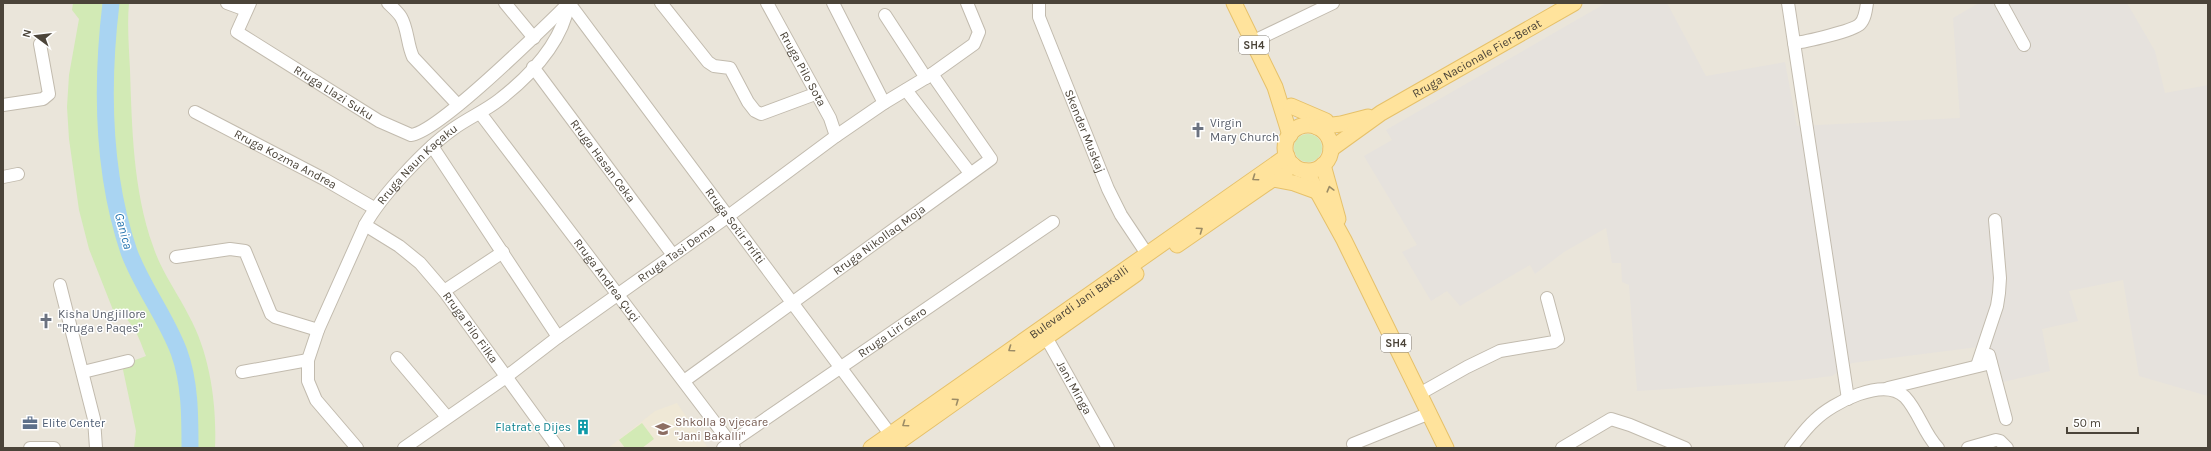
<svg xmlns="http://www.w3.org/2000/svg" width="2211" height="451" font-family="Karla,sans-serif">
  <style>
    .residential { fill: #eae5da }
    .industrial { fill: #e6e2dd }
    .education { fill: #efe8d6 }
    .green { fill: #d2eab5 }
    .lines { fill: none; stroke-linecap: round; stroke-linejoin: round }
    .river { stroke: #a9d4f2; stroke-width: 17 }
    .minor-casing { stroke: #c2bbae; stroke-width: 14 }
    .major-casing { stroke: #e6c16a; stroke-width: 17 }
    .minor { stroke: #fff; stroke-width: 12 }
    .major { stroke: #ffe39c; stroke-width: 15 }
    .oneway { stroke: #9c8c66 }
    .labels { text-anchor: middle; dominant-baseline: central; stroke-width: 3; stroke-linejoin: round; paint-order: stroke }
    .shield { fill: #fff; stroke: #817c74; stroke-width: 1 }
    .shield-label { font-size: 11px; font-weight: bold; fill: #4b4439 }
    .street-label { font-size: 12px; fill: #4b4439; stroke: #fff }
    .worship-label { font-size: 12px; fill: #5b616d; stroke: #fff; text-anchor: start }
    .education-label { font-size: 12px; fill: #785e54; stroke: #fff; text-anchor: start }
    .service-label { font-size: 12px; fill: #4e5e75; stroke: #fff; text-anchor: start }
    .culture-label { font-size: 12px; fill: #0d838f; stroke: #fff; text-anchor: end }
    .water-label { font-size: 13px; font-style: italic; fill: #2e7ab2; stroke: #fff }
  </style>
  <rect width="100%" height="100%" fill="#f6f3ec"/>
  <rect class="residential" x="3" y="3" width="2205" height="445"/>
  <path class="industrial" d="M 1606,3 L 1667,3 L 1706,76 L 1785,62 L 1797,126 L 1960,118 L 1953,18 L 1979,3 L 2127,3 L 2155,51 L 2165,93 L 2208,85 L 2208,396 L 2139,376 L 2123,280 L 2069,291 L 2078,321 L 2042,329 L 2050,371 L 2003,382 L 1978,347 L 1852,363 L 1832,376 L 1791,381 L 1637,391 L 1629,285 L 1622,282 L 1621,263 L 1612,263 L 1606,228 L 1564,252 L 1535,274 L 1530,265 L 1460,306 L 1447,291 L 1431,301 L 1402,252 L 1417,245 L 1364,156 L 1392,140 L 1386,130 Z"/>
  <path class="education" d="M 677,403 L 708,448 L 608,448 L 655,411 Z"/>
  <g class="green">
    <path d="M 73,3 L 129,3 C 127,25 129,48 130,70 C 132,128 133,190 153,246 C 161,271 177,292 189,316 C 210,354 217,405 215,448 L 134,448 L 136,431 L 122,365 L 146,356 C 138,336 134,320 113,310 L 89,249 L 79,210 L 69,139 L 67,107 L 69,75 L 79,19 L 72,10 Z"/>
    <circle cx="1308" cy="148" r="14"/>
    <path d="M 642,423 L 654,439 L 642,448 L 625,448 L 619,440 Z"/>
  </g>
  <g class="lines">
    <path class="river" d="M 111,3 C 101,86 102,172 129,252 C 142,287 166,317 179,352 C 190,382 190,416 190,448"/>
    <g class="minor-casing">
      <g id="minor">
        <path d="M 227,3 L 246,10"/>
        <path id="s1" d="M 250,3 L 237,32 L 379,121 L 411,135 C 439,132 544,27 569,3"/>
        <path d="M 388,3 C 392,7 398,12 401,17 C 408,29 407,44 413,57 L 458,105"/>
        <path d="M 505,3 L 534,38"/>
        <path id="s2" d="M 569,3 L 896,442"/>
        <path d="M 661,3 L 708,62 L 714,66 L 730,68 L 748,102 L 755,111 L 761,114 L 815,94"/>
        <path id="s3" d="M 767,3 L 830,118 L 836,136"/>
        <path d="M 833,3 L 884,103"/>
        <path id="s4" d="M 1039,3 L 1039,17 L 1108,189 L 1121,215 L 1147,254"/>
        <path d="M 1788,3 L 1848,399"/>
        <path d="M 2001,3 L 2024,45"/>
        <path d="M 885,15 L 926,78"/>
        <path d="M 1252,42 L 1333,3"/>
        <path d="M 1794,43 C 1805,42 1853,31 1860,24 C 1865,19 1866,10 1867,3"/>
        <path id="s5" d="M 533,67 L 673,255"/>
        <path d="M 906,90 L 970,173"/>
        <path d="M 3,105 L 43,99 L 49,94 L 40,44"/>
        <path id="s6" d="M 195,112 L 324,179 L 374,208"/>
        <path id="s7" d="M 480,113 L 734,448"/>
        <path d="M 432,146 L 558,337"/>
        <path d="M 3,177 L 18,174"/>
        <path id="s8" d="M 365,225 L 399,246 L 420,263 L 444,291 L 558,448"/>
        <path d="M 176,257 L 230,249 L 245,251 L 271,314 L 275,317 L 318,330"/>
        <path d="M 60,285 L 94,419 L 96,448"/>
        <path d="M 444,291 L 503,252"/>
        <path id="s9" d="M 1042,330 L 1108,448"/>
        <path d="M 1989,355 L 2006,419"/>
        <path d="M 397,358 L 447,417"/>
        <path d="M 1977,366 L 1997,306 L 1999,293 L 2000,278 L 1995,220"/>
        <path d="M 83,372 L 128,361"/>
        <path d="M 242,372 L 308,360"/>
        <path id="s10" d="M 684,381 L 991,159 L 932,74"/>
        <path d="M 1888,388 L 1991,363"/>
        <path d="M 1421,393 L 1467,367 L 1500,351 L 1554,342 L 1558,339 L 1547,298"/>
        <path d="M 1353,444 L 1430,413"/>
        <path d="M 30,448 L 54,448"/>
        <path id="s11" d="M 357,448 L 316,400 L 308,381 L 308,360 L 318,330 L 365,225 C 381,196 425,149 453,129 C 468,118 485,111 499,100 C 530,76 562,42 569,3"/>
        <path id="s12" d="M 404,448 L 506,377 L 558,337 L 727,217 L 836,136 L 884,103 L 932,74 L 974,44 L 979,32 L 967,3"/>
        <path id="s13" d="M 723,448 L 1053,222"/>
        <path d="M 1562,448 L 1611,419 L 1630,425 L 1685,448"/>
        <path d="M 1791,448 C 1799,438 1806,428 1815,420 C 1832,403 1884,376 1905,397 C 1919,412 1924,434 1938,448"/>
        <path d="M 1968,448 L 1996,440 L 2000,441 L 2007,448"/>
      </g>
    </g>
    <g class="major-casing">
      <g id="major">
        <path d="M 1234,3 L 1275,87 L 1290,135"/>
        <path d="M 1291,106 L 1326,121"/>
        <circle cx="1308" cy="148" r="23"/>
        <path d="M 1317,127 L 1341,124 L 1368,117"/>
        <path id="s14" d="M 1331,149 L 1381,113 L 1574,3"/>
        <path d="M 1323,165 L 1338,219"/>
        <path d="M 1306,171 L 1344,240 L 1446,448"/>
        <path d="M 1273,179 L 1294,183 L 1316,191"/>
        <path d="M 1177,245 L 1293,165"/>
        <path id="s15" d="M 871,448 L 1287,156"/>
        <path d="M 890,448 L 1136,274"/>
      </g>
    </g>
    <use href="#minor" class="minor"/>
    <use href="#major" class="major"/>
  </g>
  <defs><path id="oneway-chevron" d="M-2-3.5L2.5 0L-2 3.5" fill="none" stroke-width="1.6" stroke-linecap="round" stroke-linejoin="round"/></defs>
  <g class="oneway">
    <use href="#oneway-chevron" transform="translate(1255 178) rotate(145)"/>
    <use href="#oneway-chevron" transform="translate(1330 189) rotate(-105)"/>
    <use href="#oneway-chevron" transform="translate(1200 230) rotate(-35)"/>
    <use href="#oneway-chevron" transform="translate(1011 349) rotate(145)"/>
    <use href="#oneway-chevron" transform="translate(956 401) rotate(-35)"/>
    <use href="#oneway-chevron" transform="translate(905 424) rotate(145)"/>
  </g>
  <defs>
    <g id="church-bare" transform="scale(1.2)"><path d="M-1.2-6h2.4v3.5h3.3v2.4h-3.3V6h-2.4V-.1h-3.3v-2.4h3.3Z" fill="#6b7280" stroke="#fff" stroke-width="2.5" paint-order="stroke"/></g>
    <g id="office-bare" transform="scale(1.2)"><path d="M-6-3h4V-5.5h4V-3h4V5H-6ZM-1-4.5V-3h2v-1.5ZM-6 0V1H6V0Z" fill="#5c6f8a" stroke="#fff" stroke-width="2.5" paint-order="stroke"/></g>
    <g id="building-bare" transform="scale(1.2)"><path d="M-4-6H4V6H1V3H-1V6H-4ZM-2.5-4.3h1.7v1.8h-1.7ZM.8-4.3h1.7v1.8H.8ZM-2.5-1h1.7V.8h-1.7ZM.8-1h1.7V.8H.8Z" fill="#0f9aa8" stroke="#fff" stroke-width="2.5" paint-order="stroke"/></g>
    <g id="school-bare" transform="scale(1.2)"><path d="M0-5L7-2L0 1L-7-2ZM-4 1L0 2.5L4 1V4Q0 6-4 4Z" fill="#8d6e63" stroke="#fff" stroke-width="2.5" paint-order="stroke"/></g>
  </defs>
  <g fill-rule="evenodd">
    <use href="#church-bare" x="1198" y="130"/>
    <use href="#church-bare" x="46" y="321"/>
    <use href="#office-bare" x="30" y="423"/>
    <use href="#building-bare" x="583" y="427"/>
    <use href="#school-bare" x="663" y="429"/>
  </g>
  <g class="labels">
    <g class="shield">
      <rect x="1239" y="36" width="30" height="18" rx="3"/>
      <rect x="1381" y="334" width="30" height="18" rx="3"/>
    </g>
    <g class="shield-label">
      <text x="1254" y="45">SH4</text>
      <text x="1396" y="343">SH4</text>
    </g>
    <g class="street-label">
      <text stroke="none"><textPath href="#s14" startOffset="172">Rruga Nacionale Fier-Berat</textPath></text>
      <text stroke="none"><textPath href="#s3" startOffset="75">Rruga Pilo Sota</textPath></text>
      <text stroke="none"><textPath href="#s1" startOffset="146">Rruga Llazi Suku</textPath></text>
      <text stroke="none"><textPath href="#s4" startOffset="137">Skender Muskaj</textPath></text>
      <text stroke="none"><textPath href="#s6" startOffset="102">Rruga Kozma Andrea</textPath></text>
      <text stroke="none"><textPath href="#s5" startOffset="117">Rruga Hasan Ceka</textPath></text>
      <text stroke="none"><textPath href="#s11" startOffset="332">Rruga Naun Kaçaku</textPath></text>
      <text stroke="none"><textPath href="#s2" startOffset="278">Rruga Sotir Prifti</textPath></text>
      <text stroke="none"><textPath href="#s10" startOffset="241">Rruga Nikollaq Moja</textPath></text>
      <text stroke="none"><textPath href="#s12" startOffset="335">Rruga Tasi Dema</textPath></text>
      <text stroke="none"><textPath href="#s7" startOffset="210">Rruga Andrea Çuçi</textPath></text>
      <text stroke="none"><textPath href="#s15" startOffset="254">Bulevardi Jani Bakalli</textPath></text>
      <text stroke="none"><textPath href="#s8" startOffset="149">Rruga Pilo Filka</textPath></text>
      <text stroke="none"><textPath href="#s13" startOffset="205">Rruga Liri Gero</textPath></text>
      <text stroke="none"><textPath href="#s9" startOffset="66">Jani Minga</textPath></text>
    </g>
    <g class="worship-label">
      <text x="1210" y="123">Virgin<tspan x="1210" dy="14">Mary Church</tspan></text>
      <text x="58" y="314">Kisha Ungjillore<tspan x="58" dy="14">"Rruga e Paqes"</tspan></text>
    </g>
    <g class="education-label">
      <text x="675" y="422">Shkolla 9 vjecare<tspan x="675" dy="14">"Jani Bakalli"</tspan></text>
    </g>
    <g class="service-label">
      <text x="42" y="423">Elite Center</text>
    </g>
    <g class="culture-label">
      <text x="571" y="427">Flatrat e Dijes</text>
    </g>
    <g class="water-label">
      <text transform="translate(124 231) rotate(75)">Ganica</text>
    </g>
  </g>
  <rect width="2211" height="451" fill="none" stroke="#4b4439" stroke-width="8"/>
  <g transform="translate(36 36) rotate(285)" stroke="#ffffff" stroke-width="3" paint-order="stroke">
  <path d="M0-3L7 15L0 10L-7 15Z" fill="#4b4439"/>
  <text y="-6" font-size="11" font-weight="bold" text-anchor="middle" fill="#4b4439">N</text>
  </g>
  <path d="M2067 427v6h71v-6" fill="none" stroke="#4b4439" stroke-width="2"/>
  <text x="2073" y="427" font-size="12" fill="#4b4439" stroke="#ffffff" stroke-width="3" paint-order="stroke">50 m</text>
</svg>
